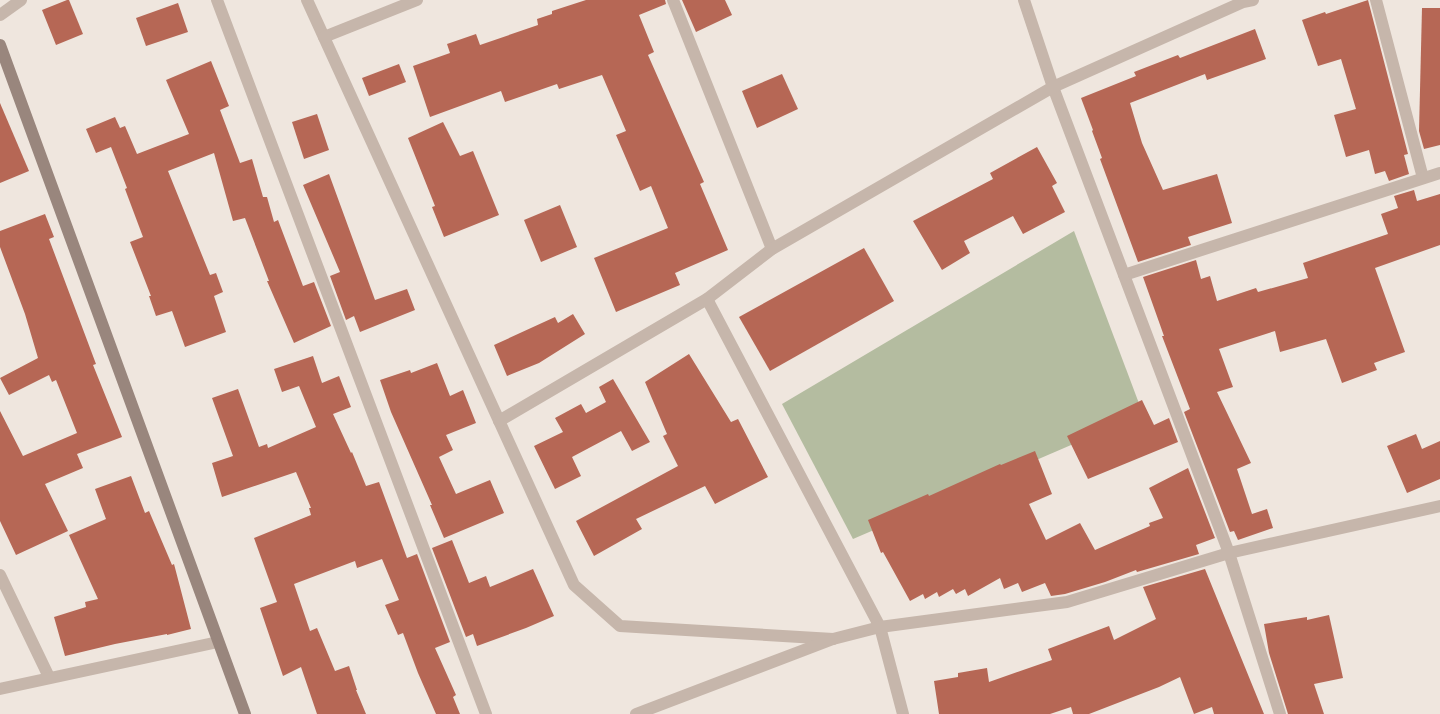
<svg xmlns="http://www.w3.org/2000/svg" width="1440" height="714" font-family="Figtree,sans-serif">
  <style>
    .green { fill: #b4bca0 }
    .building { fill: #b66755 }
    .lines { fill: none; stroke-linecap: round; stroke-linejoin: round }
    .street { stroke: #c6b6ab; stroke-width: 12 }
    .secondary { stroke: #99867d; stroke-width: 12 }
  </style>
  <rect width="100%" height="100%" fill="#efe6de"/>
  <path class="green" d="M 1074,231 L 1143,414 L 853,539 L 782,404 Z"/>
  <g class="building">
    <path d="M 67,0 L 69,0 L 83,34 L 56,45 L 42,10 Z"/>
    <path d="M 586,0 L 665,0 L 666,4 L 639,15 L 654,52 L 648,55 L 704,182 L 700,184 L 728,250 L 675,273 L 680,285 L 616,312 L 594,258 L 668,228 L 651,186 L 640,191 L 616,135 L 626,131 L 602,75 L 559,89 L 557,84 L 505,102 L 501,91 L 430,117 L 413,66 L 450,53 L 447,44 L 476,34 L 480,45 L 538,25 L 537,19 L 552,14 L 552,11 Z"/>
    <path d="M 682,0 L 725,0 L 732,15 L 696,32 Z"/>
    <path d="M 1368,0 L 1408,154 L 1404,155 L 1409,174 L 1389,181 L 1385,171 L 1375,174 L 1369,150 L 1346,157 L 1334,115 L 1356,109 L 1341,59 L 1318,66 L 1302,20 L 1325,12 L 1326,14 Z"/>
    <path d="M 178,3 L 188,32 L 146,46 L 136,18 Z"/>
    <path d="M 1422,8 L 1440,8 L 1440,145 L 1424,149 L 1419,131 Z"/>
    <path d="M 1255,29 L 1266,59 L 1207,80 L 1205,74 L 1130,103 L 1142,143 L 1163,190 L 1217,174 L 1232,223 L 1188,237 L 1191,245 L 1138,262 L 1100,159 L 1102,158 L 1092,131 L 1093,130 L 1081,98 L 1136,76 L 1134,72 L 1178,55 L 1180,58 Z"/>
    <path d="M 211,61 L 229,106 L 220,110 L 240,163 L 252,159 L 263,197 L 267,197 L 274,222 L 278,220 L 303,286 L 314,282 L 331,326 L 294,343 L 267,281 L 269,281 L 245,218 L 233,221 L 214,153 L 168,171 L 210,275 L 216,273 L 223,292 L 214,296 L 226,332 L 185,347 L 172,311 L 156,316 L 149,296 L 151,296 L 130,242 L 143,237 L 125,189 L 127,188 L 111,147 L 96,153 L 86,129 L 115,117 L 120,128 L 125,126 L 137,154 L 189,134 L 166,80 Z"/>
    <path d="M 399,64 L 406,82 L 369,96 L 362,78 Z"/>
    <path d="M 782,74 L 798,109 L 757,128 L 742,91 Z"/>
    <path d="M 0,103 L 29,171 L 0,183 Z"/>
    <path d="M 317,114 L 329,150 L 304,159 L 292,122 Z"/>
    <path d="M 443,122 L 460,156 L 473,151 L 499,215 L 444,237 L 432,207 L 435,206 L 408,138 Z"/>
    <path d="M 1037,147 L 1057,183 L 1052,186 L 1065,212 L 1023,234 L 1013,216 L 964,241 L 970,253 L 942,270 L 913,221 L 993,179 L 990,173 Z"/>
    <path d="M 329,174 L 375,300 L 407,289 L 415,310 L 360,332 L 354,316 L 346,320 L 330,276 L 340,272 L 303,185 Z"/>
    <path d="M 1414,190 L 1417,201 L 1440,194 L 1440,245 L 1375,268 L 1405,352 L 1374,363 L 1377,370 L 1342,383 L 1326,339 L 1280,352 L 1275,331 L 1219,349 L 1233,387 L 1217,392 L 1251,463 L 1237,469 L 1252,514 L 1267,509 L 1273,528 L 1238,540 L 1234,531 L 1230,532 L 1184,412 L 1190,409 L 1162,336 L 1164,336 L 1143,277 L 1196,260 L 1201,279 L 1210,276 L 1217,301 L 1256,288 L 1258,292 L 1308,278 L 1303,263 L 1388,234 L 1381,214 L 1398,208 L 1394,196 Z"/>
    <path d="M 560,205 L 577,247 L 541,262 L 524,220 Z"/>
    <path d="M 45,214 L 54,237 L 49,239 L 96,364 L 93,365 L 122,437 L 77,454 L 83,468 L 45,484 L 68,531 L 16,555 L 0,521 L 0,411 L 23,456 L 77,433 L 56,380 L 52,382 L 49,375 L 9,395 L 0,378 L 38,358 L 25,314 L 0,247 L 0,231 Z"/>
    <path d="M 864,248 L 894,301 L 770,371 L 739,317 Z"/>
    <path d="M 573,314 L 585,334 L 539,363 L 507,376 L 494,345 L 555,317 L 558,323 Z"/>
    <path d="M 689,354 L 731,422 L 738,419 L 768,477 L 715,504 L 705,486 L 636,519 L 642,529 L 594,556 L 576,521 L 678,466 L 663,436 L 667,434 L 645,382 Z"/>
    <path d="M 313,356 L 322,383 L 339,376 L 351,407 L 333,414 L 351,453 L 352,452 L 366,486 L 379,482 L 407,558 L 417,554 L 450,642 L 435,648 L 456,695 L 453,697 L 460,714 L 436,714 L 418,673 L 403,633 L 398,635 L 385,605 L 399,600 L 382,559 L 357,568 L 355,561 L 294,584 L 310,631 L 317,628 L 335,671 L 349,666 L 357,690 L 356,690 L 366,714 L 317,714 L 301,667 L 283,676 L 260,608 L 277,602 L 254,538 L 311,515 L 309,508 L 311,508 L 296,472 L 222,497 L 212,463 L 233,456 L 212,398 L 238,389 L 259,447 L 267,444 L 268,448 L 316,427 L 299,386 L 282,392 L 274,369 Z"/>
    <path d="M 437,363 L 450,396 L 463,390 L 476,423 L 446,435 L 453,450 L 439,457 L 456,494 L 490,480 L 504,513 L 444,538 L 430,505 L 432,505 L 391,412 L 380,380 L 410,370 L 411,373 Z"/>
    <path d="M 613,379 L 650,442 L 632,451 L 621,431 L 572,457 L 581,476 L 555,489 L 534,446 L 563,432 L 555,418 L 581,404 L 586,413 L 606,402 L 599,387 Z"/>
    <path d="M 1142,400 L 1154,425 L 1169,418 L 1178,442 L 1088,479 L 1067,436 Z"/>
    <path d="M 1416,434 L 1422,449 L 1440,441 L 1440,479 L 1407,493 L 1387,446 Z"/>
    <path d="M 1035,451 L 1052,494 L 1029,504 L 1046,540 L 1080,523 L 1095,550 L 1150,526 L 1149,523 L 1163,518 L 1149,488 L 1188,468 L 1215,538 L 1196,545 L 1199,554 L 1137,572 L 1136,570 L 1105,582 L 1065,594 L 1051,596 L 1045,583 L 1022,592 L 1018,583 L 1004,589 L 1000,578 L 968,596 L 965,589 L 956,594 L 953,589 L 939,597 L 937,592 L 925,599 L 923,594 L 910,601 L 883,552 L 881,553 L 868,520 L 928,494 L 929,496 L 1000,464 L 1001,465 Z"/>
    <path d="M 131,476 L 145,513 L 149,511 L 172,565 L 174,564 L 191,629 L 167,635 L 167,634 L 115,644 L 65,656 L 54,617 L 86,607 L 85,602 L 98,599 L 69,535 L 106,519 L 95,489 Z"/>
    <path d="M 452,540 L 469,583 L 486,576 L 490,587 L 533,569 L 554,616 L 526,628 L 477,646 L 473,634 L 466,637 L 432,548 Z"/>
    <path d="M 1205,569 L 1264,714 L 1214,714 L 1212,707 L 1194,714 L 1180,677 L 1159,687 L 1089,714 L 1073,714 L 1071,707 L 1050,714 L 939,714 L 934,681 L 958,677 L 958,673 L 987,668 L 989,682 L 1052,660 L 1048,649 L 1109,626 L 1114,640 L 1156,619 L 1143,587 Z"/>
    <path d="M 1329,615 L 1343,678 L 1314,684 L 1324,714 L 1288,714 L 1269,653 L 1264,624 L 1307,617 L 1307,620 Z"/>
  </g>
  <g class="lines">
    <g class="street">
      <path d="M 217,0 L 486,714"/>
      <path d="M 307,0 L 574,585 L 620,626 L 833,639"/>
      <path d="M 673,0 L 772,249"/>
      <path d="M 1024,0 L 1053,87 L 1229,553 L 1280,714"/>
      <path d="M 1376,0 L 1423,178"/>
      <path d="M 0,15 L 21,0"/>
      <path d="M 324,37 L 417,0"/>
      <path d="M 1124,275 L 1440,173"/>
      <path d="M 707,299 L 880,627 L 903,714"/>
      <path d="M 499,421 L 707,299 L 772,249 L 1053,87 L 1243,2 L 1253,0"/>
      <path d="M 0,575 L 49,677"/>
      <path d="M 0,689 L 218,642"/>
      <path d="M 636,714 L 833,639 L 880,627 L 1067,602 L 1229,553 L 1440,506"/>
    </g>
    <path class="secondary" d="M 0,45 L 245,714"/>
  </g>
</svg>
